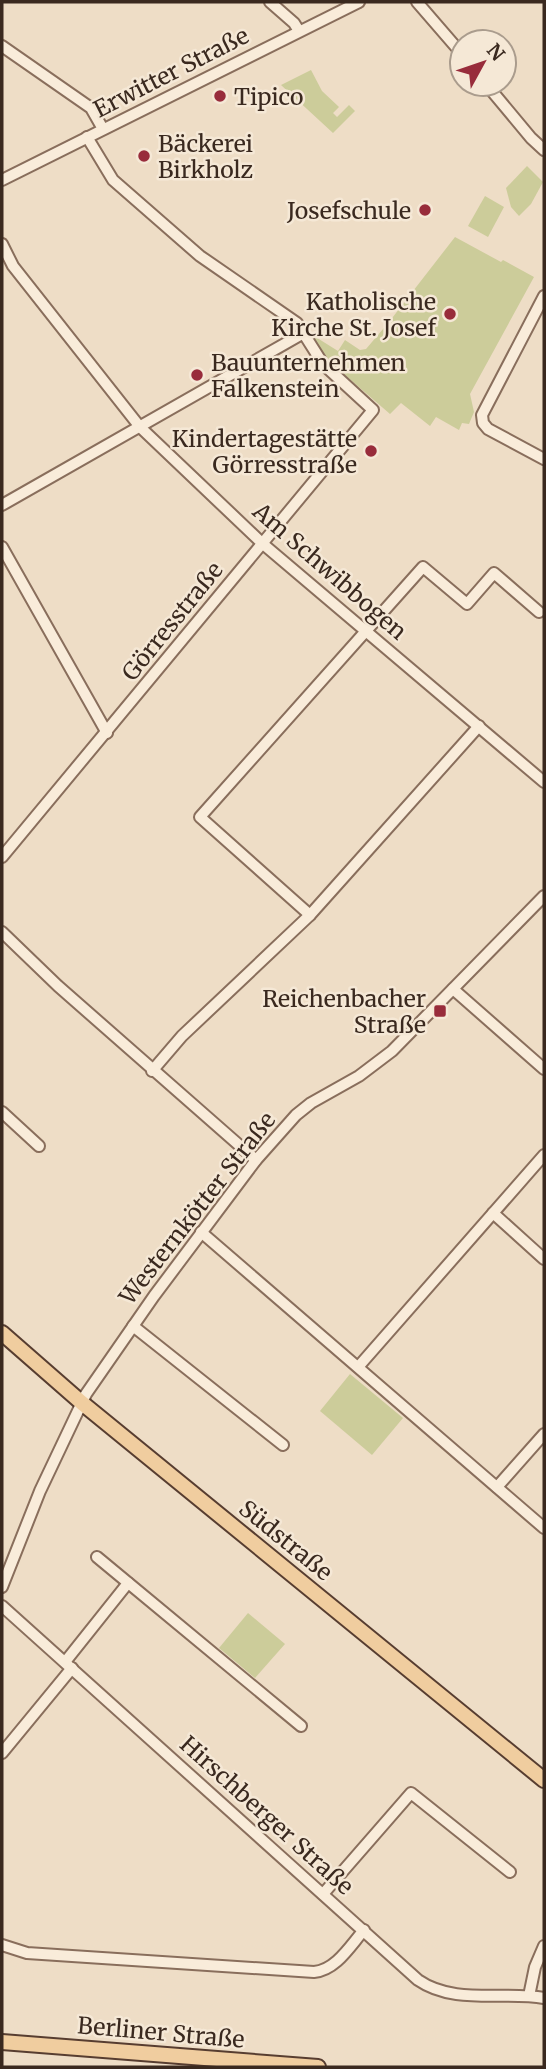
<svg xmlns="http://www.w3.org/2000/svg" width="546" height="2069" font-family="Merriweather,serif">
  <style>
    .green { fill: #cccc9a }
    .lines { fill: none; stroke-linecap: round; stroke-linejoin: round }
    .minor-casing { stroke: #896e5c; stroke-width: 14 }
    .major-casing { stroke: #573d30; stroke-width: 18 }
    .minor { stroke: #f9ecda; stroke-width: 10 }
    .major { stroke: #f0cd9f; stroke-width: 14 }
    .poi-dot { fill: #982c3b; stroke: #f5e8d6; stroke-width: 2.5 }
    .labels { text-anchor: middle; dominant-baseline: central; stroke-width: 5; stroke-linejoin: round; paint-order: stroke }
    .street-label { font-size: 23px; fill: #3a291f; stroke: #f5e8d6 }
    .poi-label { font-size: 23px; fill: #3a291f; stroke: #f5e8d6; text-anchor: end }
  </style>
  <rect width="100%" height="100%" fill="#eeddc6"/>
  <g class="green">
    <path d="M 311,70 L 322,91 L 339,107 L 333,113 L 337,117 L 349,105 L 355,111 L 333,133 L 281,85 Z"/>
    <path d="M 527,166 L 543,182 L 531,204 L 519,216 L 511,207 L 506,188 Z"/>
    <path d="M 485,196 L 504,207 L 488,237 L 468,226 Z"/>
    <path d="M 455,237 L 501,262 L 503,260 L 534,277 L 470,394 L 474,412 L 469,424 L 462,423 L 459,430 L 436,417 L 430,426 L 401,403 L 390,414 L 323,356 L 311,337 L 314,336 L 338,351 L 345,340 L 360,350 L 366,349 L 389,322 Z"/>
    <path d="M 350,1374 L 403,1418 L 372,1455 L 320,1411 Z"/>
    <path d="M 248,1613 L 285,1644 L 255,1678 L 219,1648 Z"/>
  </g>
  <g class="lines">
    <g class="minor-casing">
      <g id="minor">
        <path d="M 270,2 L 294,23 L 299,31"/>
        <path d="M 417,2 L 462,54"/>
        <path d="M 2,46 L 91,108 L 103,129"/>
        <path d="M 486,84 L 531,138 L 544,150"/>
        <path d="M 2,180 L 359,2"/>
        <path d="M 2,244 L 13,266 L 140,427 L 263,544 L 544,782"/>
        <path d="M 544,296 L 482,415 L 483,423 L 488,429 L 544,459"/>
        <path d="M 2,505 L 302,334"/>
        <path d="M 2,547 L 107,733"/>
        <path d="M 2,857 L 373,410 L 323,364 L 297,323 L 200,256 L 113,180 L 87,137"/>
        <path d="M 310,915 L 200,817 L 423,567 L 467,604 L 494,573 L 539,612"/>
        <path d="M 2,932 L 58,986 L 256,1160"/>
        <path d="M 453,989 L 544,1069"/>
        <path d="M 152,1071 L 182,1036 L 310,915 L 479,726"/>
        <path d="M 2,1112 L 39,1146"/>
        <path d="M 493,1213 L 544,1259"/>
        <path d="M 201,1232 L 544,1528"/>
        <path d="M 133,1326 L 283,1445"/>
        <path d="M 359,1366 L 544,1155"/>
        <path d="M 497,1487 L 544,1434"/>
        <path d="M 97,1557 L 301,1726"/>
        <path d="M 2,1587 L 40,1491 L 86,1394 L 154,1296 L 256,1160 L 296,1115 L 311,1103 L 359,1076 L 392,1051 L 544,896"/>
        <path d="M 2,1606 L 418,1980 C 454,2005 503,1991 544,1998"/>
        <path d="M 65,1662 L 128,1583"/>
        <path d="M 2,1753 L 72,1668"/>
        <path d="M 323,1894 L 411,1793 L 510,1872"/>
        <path d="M 2,1945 L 27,1953 L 314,1972 C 336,1970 350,1946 364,1930"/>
        <path d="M 529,1996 L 535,1967 L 544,1946"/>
      </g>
    </g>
    <g class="major-casing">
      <g id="major">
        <path d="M 2,1333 L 82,1403 L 544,1780"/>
        <path d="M 2,2042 L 318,2067"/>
      </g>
    </g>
    <use href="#minor" class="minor"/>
    <use href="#major" class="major"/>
  </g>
  <g class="poi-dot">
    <circle cx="220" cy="96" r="7"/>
    <circle cx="144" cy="156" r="7"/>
    <circle cx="425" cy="210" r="7"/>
    <circle cx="450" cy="314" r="7"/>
    <circle cx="197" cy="375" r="7"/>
    <circle cx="371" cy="451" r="7"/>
    <rect x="433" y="1004" width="14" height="14" rx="3.5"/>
  </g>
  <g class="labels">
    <g class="street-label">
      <text transform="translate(171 72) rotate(-27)">Erwitter Straße</text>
      <text transform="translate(330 571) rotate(41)">Am Schwibbogen</text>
      <text transform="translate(172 621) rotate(-51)">Görresstraße</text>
      <text transform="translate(197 1208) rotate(-52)">Westernkötter Straße</text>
      <text transform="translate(286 1540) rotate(39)">Südstraße</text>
      <text transform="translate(267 1815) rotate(42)">Hirschberger Straße</text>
      <text transform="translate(161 2032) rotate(5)">Berliner Straße</text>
    </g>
    <g class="poi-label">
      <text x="234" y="96" text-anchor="start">Tipico</text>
      <text x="158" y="143" text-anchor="start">Bäckerei<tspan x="158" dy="26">Birkholz</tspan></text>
      <text x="411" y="210">Josefschule</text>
      <text x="436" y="301">Katholische<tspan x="436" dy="26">Kirche St. Josef</tspan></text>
      <text x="211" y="362" text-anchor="start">Bauunternehmen<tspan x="211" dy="26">Falkenstein</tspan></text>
      <text x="357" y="438">Kindertagestätte<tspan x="357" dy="26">Görresstraße</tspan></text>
      <text x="426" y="998">Reichenbacher<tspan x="426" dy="26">Straße</tspan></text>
    </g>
  </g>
  <rect width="546" height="2069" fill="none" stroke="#3a291f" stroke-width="7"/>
  <g transform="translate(483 63) rotate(50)"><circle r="33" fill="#f5e8d6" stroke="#aa9c8d" stroke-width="2"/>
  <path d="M0-5L12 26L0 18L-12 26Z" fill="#982c3b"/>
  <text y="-10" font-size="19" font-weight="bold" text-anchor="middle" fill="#3a291f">N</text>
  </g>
</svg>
